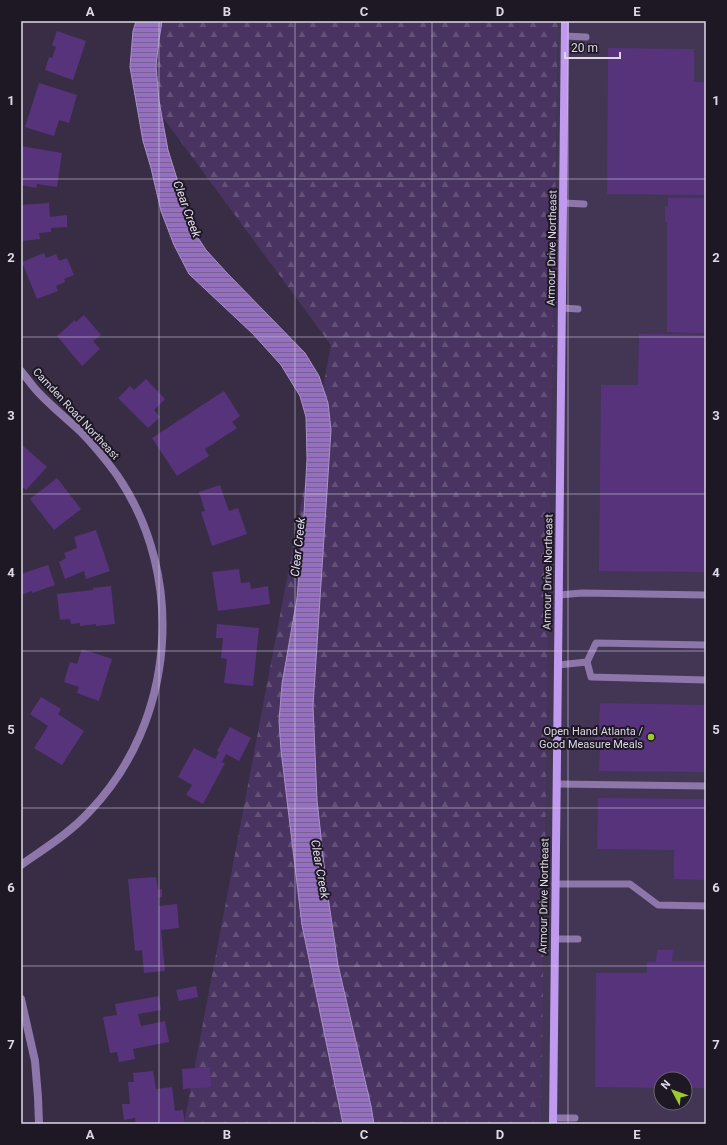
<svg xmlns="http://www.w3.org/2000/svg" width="727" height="1145" font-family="Roboto,sans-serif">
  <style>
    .built { fill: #433554; fill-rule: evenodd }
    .forest { fill: url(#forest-firs) }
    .water { fill: url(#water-rules); stroke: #aa8fca }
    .building { fill: #57337c }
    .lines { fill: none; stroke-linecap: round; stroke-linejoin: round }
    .lane { stroke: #8d76aa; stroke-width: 7 }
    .street { stroke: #8d76aa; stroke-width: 8 }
    .secondary { stroke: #c09aee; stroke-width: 8 }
    .grid { fill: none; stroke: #ddd7e6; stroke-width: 1; stroke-opacity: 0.55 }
    .poi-dot { fill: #9fca2d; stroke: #1d1823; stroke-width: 1.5 }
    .labels { text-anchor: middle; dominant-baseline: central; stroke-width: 4; stroke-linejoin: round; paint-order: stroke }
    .street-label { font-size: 11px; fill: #ddd7e6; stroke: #1d1823 }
    .poi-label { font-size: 11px; fill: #ddd7e6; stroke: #1d1823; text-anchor: end }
    .water-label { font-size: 12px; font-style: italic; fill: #e6def3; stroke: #1d1823 }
    .neatline { fill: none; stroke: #ddd7e6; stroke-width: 1.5 }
    .grid-label { font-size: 13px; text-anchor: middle; font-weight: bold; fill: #ddd7e6 }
  </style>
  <defs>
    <pattern id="forest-firs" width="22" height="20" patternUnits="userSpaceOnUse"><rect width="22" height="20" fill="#493461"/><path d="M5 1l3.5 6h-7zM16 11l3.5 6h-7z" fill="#635178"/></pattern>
    <pattern id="water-rules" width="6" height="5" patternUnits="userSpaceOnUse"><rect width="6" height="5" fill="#9470be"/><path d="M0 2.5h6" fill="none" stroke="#775f94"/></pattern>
  </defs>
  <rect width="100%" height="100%" fill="#382d45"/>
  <path class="built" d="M 558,21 L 706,21 L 706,1124 L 541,1124 ZM 661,1079 L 685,1079 L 685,1103 L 661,1103 Z"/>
  <path class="forest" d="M 147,21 L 558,21 L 541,1124 L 184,1124 L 331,345 L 139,85 Z"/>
  <path class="water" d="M 136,21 L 162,21 L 159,40 L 156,66 L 159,101 L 168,150 L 193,230 L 206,250 L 227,273 L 305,353 L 319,376 L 328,403 L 331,430 L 313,706 L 317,800 L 326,883 L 338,965 L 371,1106 L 374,1124 L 343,1124 L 302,925 L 281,750 L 279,721 L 282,684 L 297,598 L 304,514 L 307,459 L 306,417 L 300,396 L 281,365 L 253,334 L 189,274 L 174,245 L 161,211 L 151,168 L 143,141 L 130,67 L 133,31 Z"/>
  <g class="building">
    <path d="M 57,31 L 86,41 L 73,80 L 45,70 L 49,57 L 52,58 L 56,47 L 52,45 Z"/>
    <path d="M 608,48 L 694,49 L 694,82 L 706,82 L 706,195 L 607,194 Z"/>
    <path d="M 39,83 L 77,95 L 69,123 L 59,120 L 54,136 L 25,127 Z"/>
    <path d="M 21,146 L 62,153 L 57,187 L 37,184 L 36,188 L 21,185 Z"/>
    <path d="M 668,198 L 706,198 L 706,333 L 667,332 L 667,222 L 665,222 L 665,206 L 668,207 Z"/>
    <path d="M 49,203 L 50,217 L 67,215 L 67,227 L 51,228 L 51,232 L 39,233 L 40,239 L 21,241 L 21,205 Z"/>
    <path d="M 44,253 L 46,258 L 56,254 L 59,261 L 67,258 L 74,275 L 64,279 L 65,282 L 56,286 L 58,291 L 37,299 L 22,262 Z"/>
    <path d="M 84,315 L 101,335 L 93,341 L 100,349 L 82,366 L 57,336 L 75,320 L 76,322 Z"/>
    <path d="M 639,334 L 706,335 L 706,572 L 599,571 L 601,385 L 638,385 Z"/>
    <path d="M 146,379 L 165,399 L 154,410 L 160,417 L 148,428 L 118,398 L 130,386 L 134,390 Z"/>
    <path d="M 224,391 L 240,416 L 232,422 L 237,428 L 205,449 L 209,456 L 177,476 L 152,438 Z"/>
    <path d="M 21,444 L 47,467 L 26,490 L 21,486 Z"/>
    <path d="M 57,478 L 81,509 L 54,530 L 30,499 Z"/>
    <path d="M 220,485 L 229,511 L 238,508 L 247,534 L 212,546 L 201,512 L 205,511 L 199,492 Z"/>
    <path d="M 96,530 L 110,571 L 86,579 L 84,571 L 65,579 L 59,562 L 66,558 L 64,553 L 77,548 L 74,537 Z"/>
    <path d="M 48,565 L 55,585 L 32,593 L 32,591 L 21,595 L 21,574 Z"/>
    <path d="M 239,569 L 241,583 L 250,582 L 251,589 L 268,586 L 270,604 L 218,611 L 212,572 Z"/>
    <path d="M 111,586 L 115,624 L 96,626 L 96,624 L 80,626 L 80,623 L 71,624 L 70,619 L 60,620 L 57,594 L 93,590 L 93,588 Z"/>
    <path d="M 217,624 L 259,628 L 253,686 L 224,683 L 227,659 L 221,658 L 223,638 L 216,638 Z"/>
    <path d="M 82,649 L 112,659 L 99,701 L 77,693 L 79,687 L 64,682 L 70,662 L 77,664 Z"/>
    <path d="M 41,697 L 61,709 L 58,714 L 84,731 L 62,765 L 34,748 L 48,726 L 30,714 Z"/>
    <path d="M 600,703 L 706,705 L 706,772 L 599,771 L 600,745 L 595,745 L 595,729 L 599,729 Z"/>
    <path d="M 230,727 L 251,738 L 239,761 L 226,754 L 222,762 L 225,763 L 203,804 L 186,795 L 192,785 L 178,777 L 194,748 L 215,759 L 219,752 L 217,751 Z"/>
    <path d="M 598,798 L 706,799 L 706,880 L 674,879 L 674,850 L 597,849 Z"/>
    <path d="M 156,877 L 158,890 L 162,889 L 162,897 L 158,898 L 159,906 L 177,904 L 179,928 L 161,930 L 165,971 L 144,973 L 142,950 L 135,951 L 128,879 Z"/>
    <path d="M 657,950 L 673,950 L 672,961 L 706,961 L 706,1088 L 685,1088 L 685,1079 L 661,1079 L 661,1088 L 595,1087 L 596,973 L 647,973 L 647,962 L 656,962 Z"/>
    <path d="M 196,986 L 198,997 L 179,1001 L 176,990 Z"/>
    <path d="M 159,996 L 161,1010 L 138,1014 L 141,1026 L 165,1021 L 169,1042 L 133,1049 L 135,1059 L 119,1062 L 117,1052 L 110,1053 L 103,1017 L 117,1015 L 115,1004 Z"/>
    <path d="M 210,1067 L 211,1087 L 183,1089 L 182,1069 Z"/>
    <path d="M 153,1071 L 156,1089 L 172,1087 L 175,1111 L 183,1110 L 185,1123 L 136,1124 L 135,1118 L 124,1120 L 122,1104 L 130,1104 L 128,1082 L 134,1082 L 133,1073 Z"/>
  </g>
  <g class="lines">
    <g class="lane">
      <path d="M 565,36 L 586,37"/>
      <path d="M 563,203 L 584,204"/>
      <path d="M 562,308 L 578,309"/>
      <path d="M 559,595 L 582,593 L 706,595"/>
      <path d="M 706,645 L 596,643 L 587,662 L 591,677 L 706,680"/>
      <path d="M 558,665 L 587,662"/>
      <path d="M 557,784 L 706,786"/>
      <path d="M 555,884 L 630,884 L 658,905 L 706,906"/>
      <path d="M 555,939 L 578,939"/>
      <path d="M 553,1118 L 575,1118"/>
    </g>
    <g class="street">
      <path d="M 21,371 C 27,378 32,386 38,392 C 51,406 66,418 80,431 C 94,445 106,460 117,475 C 187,577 175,722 90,811 C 70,833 45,848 21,865"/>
      <path d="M 21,999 L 35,1061 L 38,1097 L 39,1124"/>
    </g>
    <path class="secondary" d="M 553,1124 L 565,21"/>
  </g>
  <path class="grid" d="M 159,21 L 159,1124M 295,21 L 295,1124M 432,21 L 432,1124M 568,21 L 568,1124M 21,179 L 706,179M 21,337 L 706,337M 21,494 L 706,494M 21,651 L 706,651M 21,808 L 706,808M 21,966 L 706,966"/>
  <circle class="poi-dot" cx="651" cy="737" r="4"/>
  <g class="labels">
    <g class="street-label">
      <text transform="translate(552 248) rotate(-89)">Armour Drive Northeast</text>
      <text transform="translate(76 414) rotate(47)">Camden Road Northeast</text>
      <text transform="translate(548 572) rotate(-89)">Armour Drive Northeast</text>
      <text transform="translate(544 896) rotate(-89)">Armour Drive Northeast</text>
    </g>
    <g class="poi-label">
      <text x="643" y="731">Open Hand Atlanta /<tspan x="643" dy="13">Good Measure Meals</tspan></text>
    </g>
    <g class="water-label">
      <text transform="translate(187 209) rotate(70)">Clear Creek</text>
      <text transform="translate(298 547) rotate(-84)">Clear Creek</text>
      <text transform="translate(320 869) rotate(80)">Clear Creek</text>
    </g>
  </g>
  <rect width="727" height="1145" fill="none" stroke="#1d1823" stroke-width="44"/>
  <g transform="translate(673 1091) rotate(311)"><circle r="19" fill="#1d1823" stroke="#6a6471"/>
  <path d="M0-3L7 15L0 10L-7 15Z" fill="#9fca2d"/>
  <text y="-6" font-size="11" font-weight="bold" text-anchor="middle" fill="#ddd7e6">N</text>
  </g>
  <path d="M565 52v6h55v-6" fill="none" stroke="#ddd7e6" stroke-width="2"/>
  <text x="571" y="52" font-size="12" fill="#ddd7e6" stroke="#1d1823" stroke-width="3" paint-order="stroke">20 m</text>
  <rect x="22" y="22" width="683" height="1101" class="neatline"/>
  <g class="grid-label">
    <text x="90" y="16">A</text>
    <text x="227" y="16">B</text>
    <text x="364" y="16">C</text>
    <text x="500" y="16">D</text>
    <text x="637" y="16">E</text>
    <text x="11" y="105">1</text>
    <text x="716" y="105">1</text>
    <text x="11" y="262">2</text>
    <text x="716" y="262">2</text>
    <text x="11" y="420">3</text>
    <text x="716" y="420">3</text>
    <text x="11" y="577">4</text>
    <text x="716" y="577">4</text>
    <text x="11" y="734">5</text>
    <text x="716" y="734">5</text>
    <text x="11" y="892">6</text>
    <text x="716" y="892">6</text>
    <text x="11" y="1049">7</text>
    <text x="716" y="1049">7</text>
    <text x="90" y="1139">A</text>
    <text x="227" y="1139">B</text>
    <text x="364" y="1139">C</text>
    <text x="500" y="1139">D</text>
    <text x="637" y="1139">E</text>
  </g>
</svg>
